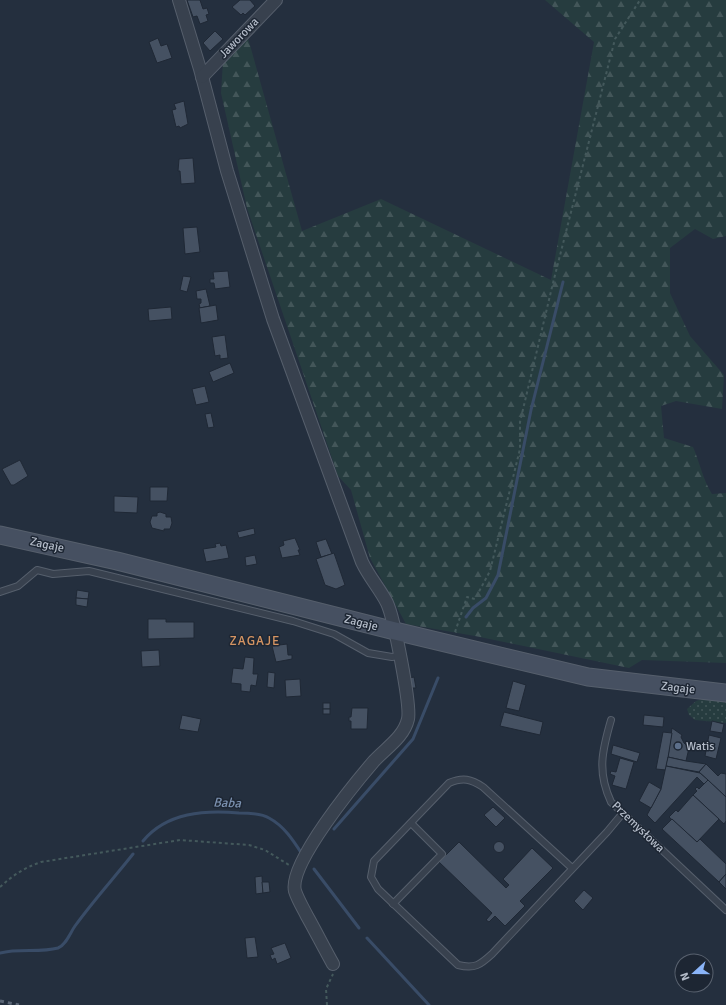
<svg xmlns="http://www.w3.org/2000/svg" width="726" height="1005" font-family="Signika,sans-serif">
  <style>
    .grass { fill: url(#grass-dots) }
    .forest { fill: url(#forest-firs) }
    .lines { fill: none; stroke-linecap: round; stroke-linejoin: round }
    .stream { stroke: #394c67; stroke-width: 3 }
    .building { fill: #455162; stroke: #1f2835 }
    .service-casing { stroke: #565f6c; stroke-width: 8 }
    .minor-casing { stroke: #565f6c; stroke-width: 14 }
    .secondary-casing { stroke: #565f6c; stroke-width: 19 }
    .path { stroke: #44595c; stroke-width: 2; stroke-dasharray: 3 3; stroke-linecap: butt }
    .service { stroke: #38414e; stroke-width: 6 }
    .minor { stroke: #38414e; stroke-width: 12 }
    .secondary { stroke: #465061; stroke-width: 17 }
    .rail { stroke: #5a6575; stroke-width: 3; stroke-dasharray: 4 4; stroke-linecap: butt }
    .service-dot { fill: #5c6f8a; stroke: #1d2633; stroke-width: 1.5 }
    .labels { text-anchor: middle; dominant-baseline: central; stroke-width: 3; stroke-linejoin: round; paint-order: stroke }
    .street-label { font-size: 12px; fill: #b4bcc9; stroke: #1d2633 }
    .poi-label { font-size: 12px; fill: #b4bcc9; stroke: #1d2633; text-anchor: start }
    .neighbourhood-label { font-size: 13px; letter-spacing: 1px; fill: #d59563; stroke: #1d2633 }
    .water-label { font-size: 13px; font-style: italic; fill: #7c92b1; stroke: #1d2633 }
  </style>
  <defs>
    <pattern id="grass-dots" width="8" height="8" patternUnits="userSpaceOnUse"><rect width="8" height="8" fill="#263c3f"/><path d="M2 2h.1M6 6h.1" fill="none" stroke="#435659" stroke-width="1.8" stroke-linecap="round"/></pattern>
    <pattern id="forest-firs" width="22" height="20" patternUnits="userSpaceOnUse"><rect width="22" height="20" fill="#263c3f"/><path d="M5 1l3.5 6h-7zM16 11l3.5 6h-7z" fill="#435659"/></pattern>
  </defs>
  <rect width="100%" height="100%" fill="#242f3e"/>
  <path class="grass" d="M 705,698 L 726,700 L 726,723 L 695,720 L 689,715 L 687,709 L 696,701 Z"/>
  <path class="forest" d="M 545,0 L 726,0 L 726,236 L 713,239 L 695,229 L 670,248 L 670,293 L 690,336 L 724,375 L 722,409 L 676,401 L 661,406 L 664,438 L 693,447 C 700,463 703,480 712,494 L 726,493 L 726,663 L 642,660 L 629,668 L 475,636 L 406,624 L 370,558 L 351,490 L 338,476 L 247,208 L 221,93 L 223,61 L 248,38 L 302,231 L 381,199 L 551,280 L 594,42 Z"/>
  <g class="lines">
    <g class="stream">
      <path d="M 466,617 L 473,608 L 486,598 L 498,575 L 531,410 L 563,282"/>
      <path d="M 334,829 L 413,739 L 438,678"/>
      <path d="M 143,841 C 167,812 205,810 239,813 C 248,813 261,813 269,818 C 284,826 293,840 302,854"/>
      <path d="M 314,869 L 359,928"/>
      <path d="M 367,938 L 429,1005"/>
      <path d="M 0,953 C 19,948 40,953 58,948 C 66,945 70,933 75,926 C 93,901 114,878 133,854"/>
    </g>
  </g>
  <g class="building">
    <path d="M 187,0 L 200,0 L 203,9 L 207,8 L 209,14 L 206,15 L 208,21 L 200,24 L 197,16 L 193,17 Z"/>
    <path d="M 240,0 L 250,0 L 255,6 L 245,15 L 243,13 L 241,15 L 232,7 Z"/>
    <path d="M 215,31 L 223,39 L 210,51 L 203,43 Z"/>
    <path d="M 158,38 L 161,46 L 167,44 L 172,58 L 157,63 L 149,42 Z"/>
    <path d="M 184,101 L 188,124 L 180,128 L 179,126 L 176,127 L 172,110 L 176,109 L 174,104 Z"/>
    <path d="M 193,158 L 195,183 L 181,184 L 180,171 L 178,171 L 179,159 Z"/>
    <path d="M 197,227 L 200,252 L 185,254 L 183,228 Z"/>
    <path d="M 228,271 L 230,287 L 215,289 L 214,283 L 210,283 L 210,279 L 214,279 L 213,272 Z"/>
    <path d="M 183,276 L 191,277 L 187,292 L 180,290 Z"/>
    <path d="M 206,289 L 210,306 L 200,308 L 199,304 L 201,303 L 201,299 L 197,299 L 196,291 Z"/>
    <path d="M 216,305 L 218,320 L 201,323 L 199,308 Z"/>
    <path d="M 171,307 L 172,319 L 149,321 L 148,309 Z"/>
    <path d="M 225,335 L 228,358 L 220,359 L 220,355 L 215,356 L 212,337 Z"/>
    <path d="M 230,363 L 234,373 L 213,382 L 209,372 Z"/>
    <path d="M 205,386 L 209,402 L 196,405 L 192,389 Z"/>
    <path d="M 211,413 L 214,427 L 208,428 L 205,414 Z"/>
    <path d="M 20,460 L 28,476 L 14,485 L 11,485 L 2,469 Z"/>
    <path d="M 150,487 L 168,487 L 167,501 L 150,501 Z"/>
    <path d="M 114,496 L 138,497 L 137,513 L 114,512 Z"/>
    <path d="M 160,512 L 166,514 L 166,517 L 171,517 L 172,523 L 170,529 L 164,529 L 164,531 L 152,528 L 150,522 L 152,516 L 157,516 L 157,513 Z"/>
    <path d="M 254,528 L 255,534 L 239,538 L 237,532 Z"/>
    <path d="M 295,538 L 300,550 L 298,550 L 300,555 L 282,558 L 279,547 L 284,545 L 283,541 Z"/>
    <path d="M 326,539 L 332,554 L 321,557 L 316,542 Z"/>
    <path d="M 220,543 L 221,546 L 226,545 L 229,558 L 206,562 L 203,549 L 216,547 L 215,544 Z"/>
    <path d="M 334,553 L 345,585 L 336,589 L 325,585 L 316,559 Z"/>
    <path d="M 255,555 L 257,564 L 246,566 L 245,557 Z"/>
    <path d="M 77,590 L 89,592 L 88,599 L 76,598 Z"/>
    <path d="M 76,598 L 88,599 L 87,607 L 76,605 Z"/>
    <path d="M 148,619 L 166,619 L 166,622 L 194,622 L 194,638 L 148,639 Z"/>
    <path d="M 287,644 L 288,655 L 292,655 L 292,659 L 276,662 L 272,646 Z"/>
    <path d="M 159,650 L 160,666 L 142,667 L 141,651 Z"/>
    <path d="M 245,657 L 254,658 L 253,674 L 258,674 L 256,686 L 251,685 L 250,692 L 241,691 L 241,684 L 231,683 L 233,668 L 243,669 Z"/>
    <path d="M 268,672 L 275,673 L 274,688 L 267,687 Z"/>
    <path d="M 414,677 L 416,688 L 410,688 L 409,678 Z"/>
    <path d="M 300,679 L 301,696 L 286,697 L 285,680 Z"/>
    <path d="M 513,681 L 526,685 L 519,711 L 506,708 Z"/>
    <rect x="323" y="703" width="7" height="6"/>
    <path d="M 352,708 L 368,708 L 367,729 L 351,729 L 351,721 L 349,721 L 349,717 L 351,717 Z"/>
    <rect x="323" y="709" width="7" height="5"/>
    <path d="M 504,712 L 543,722 L 540,735 L 500,726 Z"/>
    <path d="M 182,715 L 201,719 L 198,732 L 179,729 Z"/>
    <path d="M 644,715 L 664,717 L 663,727 L 643,725 Z"/>
    <path d="M 712,721 L 724,724 L 722,733 L 710,731 Z"/>
    <path d="M 672,728 L 682,735 L 681,737 L 684,743 L 689,748 L 686,761 L 668,757 Z"/>
    <path d="M 663,732 L 672,733 L 666,770 L 656,769 Z"/>
    <path d="M 709,735 L 721,738 L 716,759 L 705,756 Z"/>
    <path d="M 613,745 L 640,753 L 637,762 L 611,754 Z"/>
    <path d="M 668,757 L 686,761 L 706,764 L 699,772 L 666,766 Z"/>
    <path d="M 620,758 L 634,762 L 626,789 L 612,785 L 615,776 L 610,774 L 611,771 L 616,772 Z"/>
    <path d="M 706,764 L 718,776 L 721,773 L 726,774 L 726,797 L 699,772 Z"/>
    <path d="M 666,766 L 700,773 L 708,780 L 704,784 L 697,777 L 655,823 L 647,815 L 661,789 Z"/>
    <path d="M 708,780 L 726,797 L 726,821 L 724,824 L 693,795 L 697,791 L 695,789 L 697,787 L 699,789 Z"/>
    <path d="M 649,782 L 661,789 L 651,808 L 639,801 Z"/>
    <path d="M 693,795 L 719,819 L 697,842 L 669,817 L 676,810 L 678,812 Z"/>
    <path d="M 493,807 L 505,818 L 496,827 L 484,815 Z"/>
    <path d="M 672,819 L 697,842 L 700,839 L 726,864 L 726,874 L 719,882 L 662,829 Z"/>
    <circle cx="499" cy="847" r="5.5"/>
    <path d="M 459,842 L 506,888 L 509,885 L 503,879 L 532,848 L 553,868 L 520,901 L 525,906 L 505,926 L 495,916 L 489,922 L 486,920 L 492,913 L 439,862 Z"/>
    <path d="M 726,874 L 726,889 L 719,882 Z"/>
    <path d="M 262,876 L 263,893 L 256,894 L 255,877 Z"/>
    <path d="M 262,882 L 269,882 L 270,892 L 263,893 Z"/>
    <path d="M 584,890 L 593,898 L 583,910 L 574,901 Z"/>
    <path d="M 255,937 L 258,957 L 247,958 L 245,938 Z"/>
    <path d="M 285,943 L 291,958 L 277,964 L 275,958 L 272,960 L 270,955 L 274,954 L 271,948 Z"/>
  </g>
  <g class="lines">
    <g class="service-casing">
      <g id="service">
        <path d="M 0,592 L 18,586 L 37,570 L 53,574 L 89,571 L 293,621 L 334,634 L 368,653 L 392,657 L 399,656"/>
        <path d="M 611,720 C 602,751 597,772 611,802 L 726,910"/>
        <path d="M 572,868 L 483,787 C 471,779 463,777 449,783 L 374,861 L 371,877 L 378,889 L 458,965 C 475,969 480,965 492,954 L 607,832 L 622,814"/>
        <path d="M 393,904 L 442,854 L 411,823"/>
      </g>
    </g>
    <g class="minor-casing">
      <g id="minor">
        <path d="M 179,0 L 200,69 L 227,171 L 273,319 L 362,562 C 369,577 380,589 387,603 C 394,618 411,705 408,719 C 404,737 386,748 374,761 C 356,782 288,864 295,891 C 298,900 303,908 307,916 C 316,932 324,948 333,964"/>
        <path d="M 202,77 L 276,0"/>
      </g>
    </g>
    <g class="secondary-casing">
      <path id="secondary" d="M 0,535 L 117,561 L 395,631 L 588,677 L 726,693"/>
    </g>
    <g class="path">
      <path d="M 455,632 L 467,597 L 475,599 L 490,571 L 520,449 L 520,422 L 553,283 L 615,39 L 640,0"/>
      <path d="M 0,887 C 13,875 24,868 41,862 L 180,840 L 249,845 L 265,850 L 289,865"/>
      <path d="M 327,1005 L 326,989 L 333,974"/>
    </g>
    <use href="#service" class="service"/>
    <use href="#minor" class="minor"/>
    <use href="#secondary" class="secondary"/>
    <path class="rail" d="M 0,1001 L 19,1005"/>
  </g>
  <circle class="service-dot" cx="678" cy="746" r="4"/>
  <g class="labels">
    <g class="street-label">
      <text transform="translate(239 38) rotate(-46)">Jaworowa</text>
      <text transform="translate(47 545) rotate(12)">Zagaje</text>
      <text transform="translate(361 623) rotate(14)">Zagaje</text>
      <text transform="translate(678 688) rotate(7)">Zagaje</text>
      <text transform="translate(638 827) rotate(44)">Przemysłowa</text>
    </g>
    <g class="poi-label">
      <text x="686" y="746">Watis</text>
    </g>
    <g class="neighbourhood-label">
      <text x="255" y="641">ZAGAJE</text>
    </g>
    <g class="water-label">
      <text transform="translate(227 803) rotate(2)">Baba</text>
    </g>
  </g>
  <g transform="translate(694 973) rotate(249)"><circle r="19" fill="#1d2633" stroke="#59626f"/>
  <path d="M0-3L7 15L0 10L-7 15Z" fill="#8ab4f8"/>
  <text y="-6" font-size="11" font-weight="bold" text-anchor="middle" fill="#b4bcc9">N</text>
  </g>
</svg>
